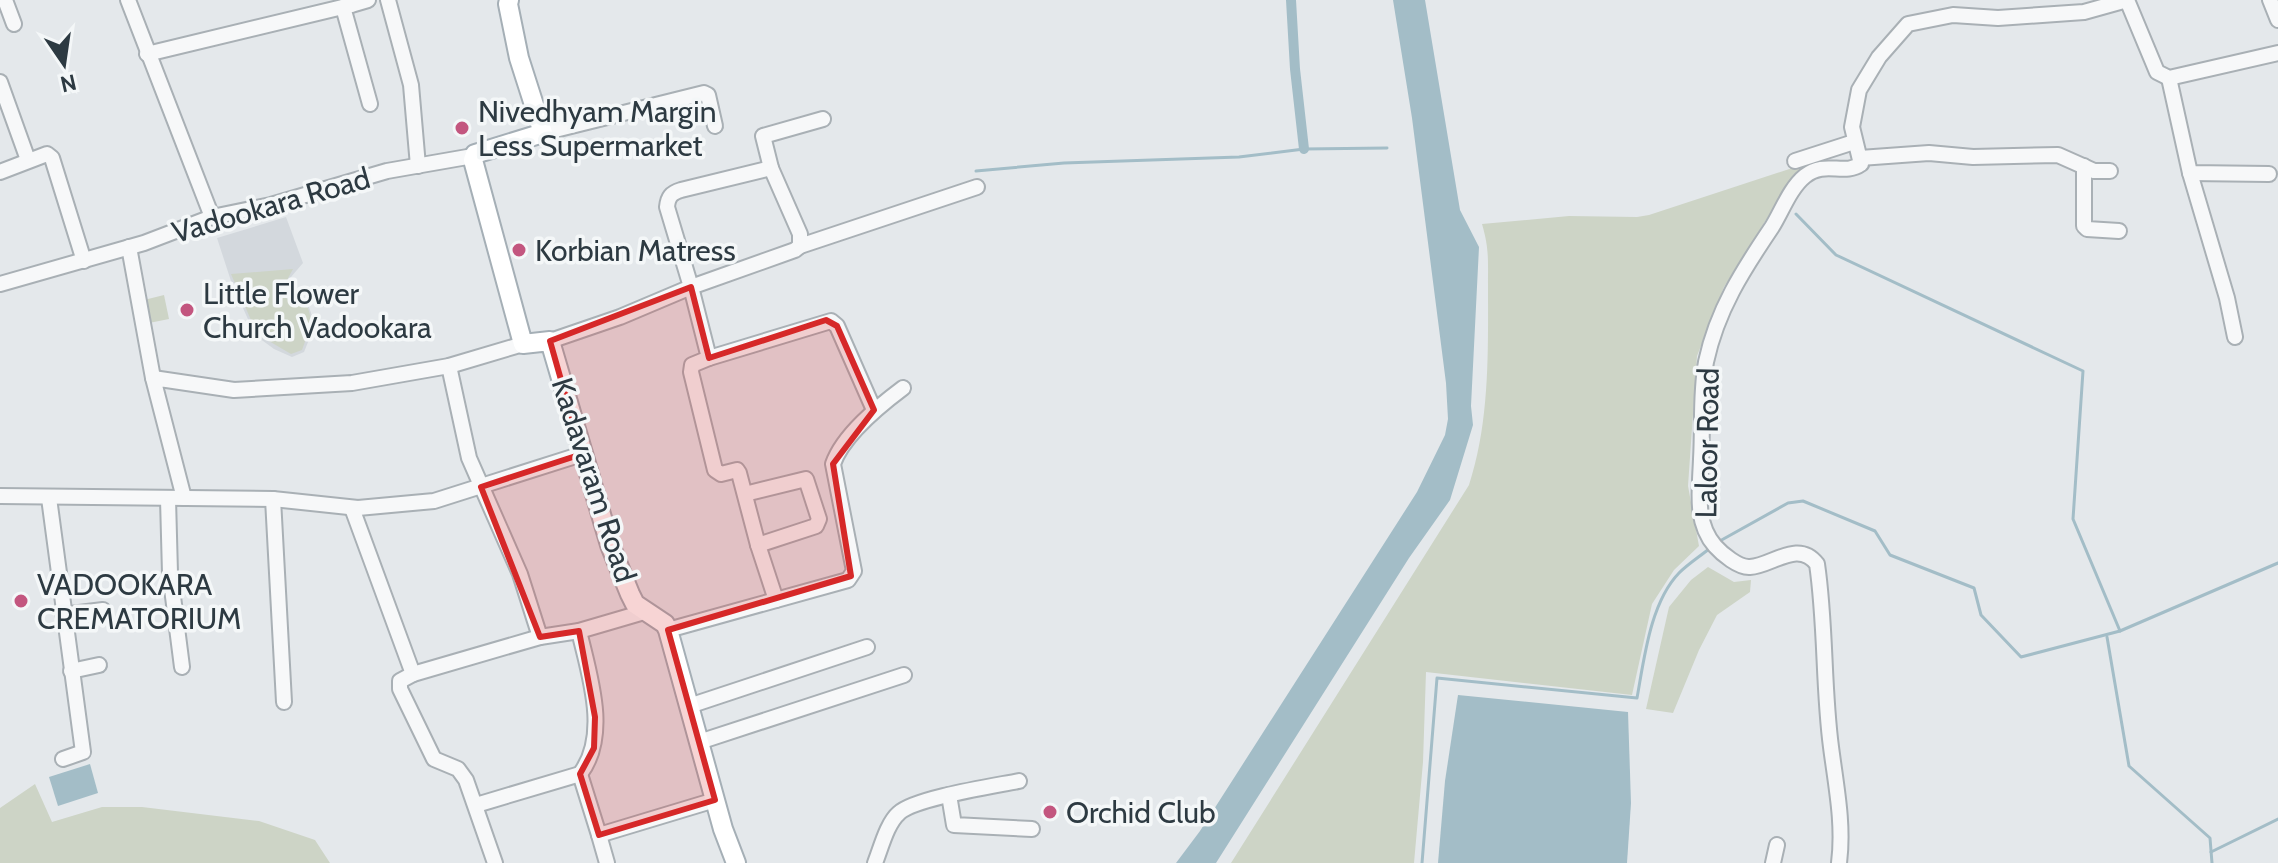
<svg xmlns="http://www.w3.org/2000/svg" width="2278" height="863" font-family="Cabin,sans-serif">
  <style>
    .built { fill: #d3d8dd }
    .green { fill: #cdd4c6 }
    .water { fill: #a3bdc7 }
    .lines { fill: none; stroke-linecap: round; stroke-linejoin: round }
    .stream { stroke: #a3bdc7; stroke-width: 3 }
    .canal { stroke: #a3bdc7; stroke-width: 10 }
    .minor-casing { stroke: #a9b0b5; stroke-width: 18 }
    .major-casing { stroke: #a5afb6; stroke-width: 22 }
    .minor { stroke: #f7f8f9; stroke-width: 14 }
    .major { stroke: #fff; stroke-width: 18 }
    .marked { fill: #d62828; fill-opacity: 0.2; stroke: #d62828; stroke-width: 6; stroke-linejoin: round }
    .poi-dot { fill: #c3567f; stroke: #f4f7f8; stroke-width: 3 }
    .labels { text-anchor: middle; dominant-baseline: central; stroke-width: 7; stroke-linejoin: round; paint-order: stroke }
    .poi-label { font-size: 30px; fill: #2d3a42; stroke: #f4f7f8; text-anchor: start }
    .street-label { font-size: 30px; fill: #2d3a42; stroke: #f4f7f8 }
  </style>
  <rect width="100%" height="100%" fill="#e4e8eb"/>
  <path class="built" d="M 286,217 L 303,263 L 285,284 L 282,294 L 308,304 L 315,325 L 304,352 L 292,357 L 274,349 L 255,335 L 231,281 L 217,238 Z"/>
  <g class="green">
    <path d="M 1826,157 L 1791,180 L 1724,287 L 1697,356 L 1688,486 L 1699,546 L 1674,570 L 1652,604 L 1632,695 L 1426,672 L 1423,762 L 1414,863 L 1231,863 L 1469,485 C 1490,421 1488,351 1488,284 C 1488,259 1489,248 1482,224 L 1569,216 L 1637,217 L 1649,215 Z"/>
    <path d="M 293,269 L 279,295 L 308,308 L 312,322 L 302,350 L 291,354 L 257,334 L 231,274 Z"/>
    <path d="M 164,295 L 169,319 L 149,323 L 144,300 Z"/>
    <path d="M 1708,567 L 1734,582 L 1751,580 L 1750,592 L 1717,615 L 1699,650 L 1673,713 L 1646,709 L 1669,607 L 1691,580 Z"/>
    <path d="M 35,784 L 52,822 L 102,807 L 142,807 L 259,821 L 315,840 L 330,863 L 0,863 L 0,808 Z"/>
  </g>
  <g class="water">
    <path d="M 1393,0 L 1425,0 L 1460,210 L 1479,247 L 1471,406 L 1473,425 L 1450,500 L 1409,558 L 1216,863 L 1176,863 L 1200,831 L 1417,492 L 1445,435 L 1448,419 L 1446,383 L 1412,118 Z"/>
    <path d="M 1458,695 L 1628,712 L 1631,803 L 1627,863 L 1438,863 L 1445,781 Z"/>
    <path d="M 90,764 L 98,793 L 58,806 L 49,777 Z"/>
  </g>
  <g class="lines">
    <g class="stream">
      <path d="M 976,171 L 1064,163 L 1239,157 L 1304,149 L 1387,148"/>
      <path d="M 1796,214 L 1836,255 L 2083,371 L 2073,519 L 2120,631"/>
      <path d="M 1718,542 L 1788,503 L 1803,501 L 1875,531 L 1890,555 L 1974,588 L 1981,615 L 2021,657 L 2120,631 L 2278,563"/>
      <path d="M 2107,637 L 2129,766 L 2210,838 L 2212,863"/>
      <path d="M 2211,852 L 2278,819"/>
      <path d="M 1422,863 L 1437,678 L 1637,698 C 1644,660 1650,603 1679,573 C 1688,564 1699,557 1709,549"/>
    </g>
    <path class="canal" d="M 1291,0 L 1295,69 L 1304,149"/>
    <g class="minor-casing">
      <g id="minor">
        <path d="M 5,0 L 14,24"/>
        <path d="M 128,0 L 212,217"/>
        <path d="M 388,0 L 411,85 L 418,166"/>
        <path d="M 2127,0 L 2157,72 L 2169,78 L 2278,53"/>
        <path d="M 2270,0 L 2278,20"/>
        <path d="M 351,5 L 368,0"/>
        <path d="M 343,7 L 370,104"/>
        <path d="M 147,54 L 351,5 L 349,0"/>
        <path d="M 2169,78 L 2190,173 L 2269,174"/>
        <path d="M 0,82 L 28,160"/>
        <path d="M 543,133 L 704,93 L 708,95 L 715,126"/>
        <path d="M 1860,158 L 1929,153 L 1973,157 L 2058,155 L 2094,171 L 2110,171"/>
        <path d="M 1795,161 L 1854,142"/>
        <path d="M 2084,166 L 2084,226 L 2087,229 L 2119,231"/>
        <path d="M 0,172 L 47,154 L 52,158 L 84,261"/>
        <path d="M 2190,173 L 2227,298 L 2235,337"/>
        <path d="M 800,246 L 977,187"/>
        <path d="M 129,247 L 153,378"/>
        <path d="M 0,284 L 144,243 L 212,217 L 271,205 L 387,171 L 473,156"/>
        <path d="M 550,341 L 620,317 L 691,287 L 667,207 C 668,197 671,193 681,190 L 771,168"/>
        <path d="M 709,358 L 831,321 L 837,326 L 874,410"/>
        <path d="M 449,366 L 469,458 L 520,574 L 540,637 L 579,631 L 644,612"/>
        <path d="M 745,494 L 806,479 L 819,519 L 816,526 L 758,545"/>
        <path d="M 0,496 L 273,499 L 358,508 L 434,501 L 582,454"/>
        <path d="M 49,498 L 83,752 L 63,759"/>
        <path d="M 184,498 L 153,378 L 234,390 L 352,383 L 449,366 L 523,344"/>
        <path d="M 168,499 L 170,573 L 182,667"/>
        <path d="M 273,499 L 284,702"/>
        <path d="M 352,508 L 413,674 L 540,637"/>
        <path d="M 776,600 L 758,545 L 739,473 L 737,470 L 721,474 L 715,470 L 691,372 L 692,365 L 709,358 L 691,287 L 795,250 L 800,246 L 800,234 L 771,168 L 763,136 L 823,119"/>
        <path d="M 63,615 L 103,610"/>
        <path d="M 668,630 L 848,580 L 854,571 L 833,464 C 843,435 879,406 903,388"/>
        <path d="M 71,671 L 99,665"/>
        <path d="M 413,674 L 400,681 L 400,689 L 434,759 L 458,769 L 466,780 L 495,863"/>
        <path d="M 689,706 L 867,647"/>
        <path d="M 699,742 L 904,675"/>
        <path d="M 580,774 L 599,835"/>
        <path d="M 949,795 L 954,825 L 1032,829"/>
        <path d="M 476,805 L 580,774 C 610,735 589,674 579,631"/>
        <path d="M 607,863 L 599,835 L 715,800"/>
        <path d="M 875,863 C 881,848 887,823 899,813 C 915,798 994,786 1019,781"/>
        <path d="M 1773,863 L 1777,845"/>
        <path d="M 1839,863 C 1844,824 1836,786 1831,747 C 1823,687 1826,625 1817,564 C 1798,539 1772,566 1750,567 C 1739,568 1722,554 1715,546 C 1694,522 1700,489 1701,459 C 1703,427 1700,394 1706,362 C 1717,310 1743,270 1772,227 C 1782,211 1790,188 1805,176 C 1825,160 1844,176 1861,164 L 1852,127 L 1859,90 L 1879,57 L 1908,24 L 1953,15 L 1998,18 L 2084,12 L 2127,0"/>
      </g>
    </g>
    <g class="major-casing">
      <path id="major" d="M 509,0 L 508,4 L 519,58 L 543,133 L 475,154 L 473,160 L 523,344 L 550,341 L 610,545 L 630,594 L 635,604 L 665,624 L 668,630 L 723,829 L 736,863"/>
    </g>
    <use href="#minor" class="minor"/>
    <use href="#major" class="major"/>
  </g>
  <path class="marked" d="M 691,287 L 709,358 L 826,320 L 837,326 L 874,410 L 833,464 L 851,576 L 668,630 L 715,800 L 599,835 L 580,774 L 594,748 L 595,717 L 579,631 L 540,637 L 481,487 L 582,454 L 550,341 Z"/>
  <g class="poi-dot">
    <circle cx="462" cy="128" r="8"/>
    <circle cx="519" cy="250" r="8"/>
    <circle cx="187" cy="310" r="8"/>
    <circle cx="21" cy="601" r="8"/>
    <circle cx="1050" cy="812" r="8"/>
  </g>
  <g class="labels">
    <g class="poi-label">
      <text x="478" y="111">Nivedhyam Margin<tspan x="478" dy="34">Less Supermarket</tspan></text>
      <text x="535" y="250">Korbian Matress</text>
      <text x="203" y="293">Little Flower<tspan x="203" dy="34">Church Vadookara</tspan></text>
      <text x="37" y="584">VADOOKARA<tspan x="37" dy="34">CREMATORIUM</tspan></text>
      <text x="1066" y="812">Orchid Club</text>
    </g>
    <g class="street-label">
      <text transform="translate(271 205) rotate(-16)">Vadookara Road</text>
      <text transform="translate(1707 443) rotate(-89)">Laloor Road</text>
      <text transform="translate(594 480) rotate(72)">Kadavaram Road</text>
    </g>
  </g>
  <g transform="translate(64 64) rotate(167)" stroke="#f4f7f8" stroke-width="6" paint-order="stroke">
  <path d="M0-6L14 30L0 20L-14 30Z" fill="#2d3a42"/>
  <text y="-12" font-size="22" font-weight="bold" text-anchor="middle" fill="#2d3a42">N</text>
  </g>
</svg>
